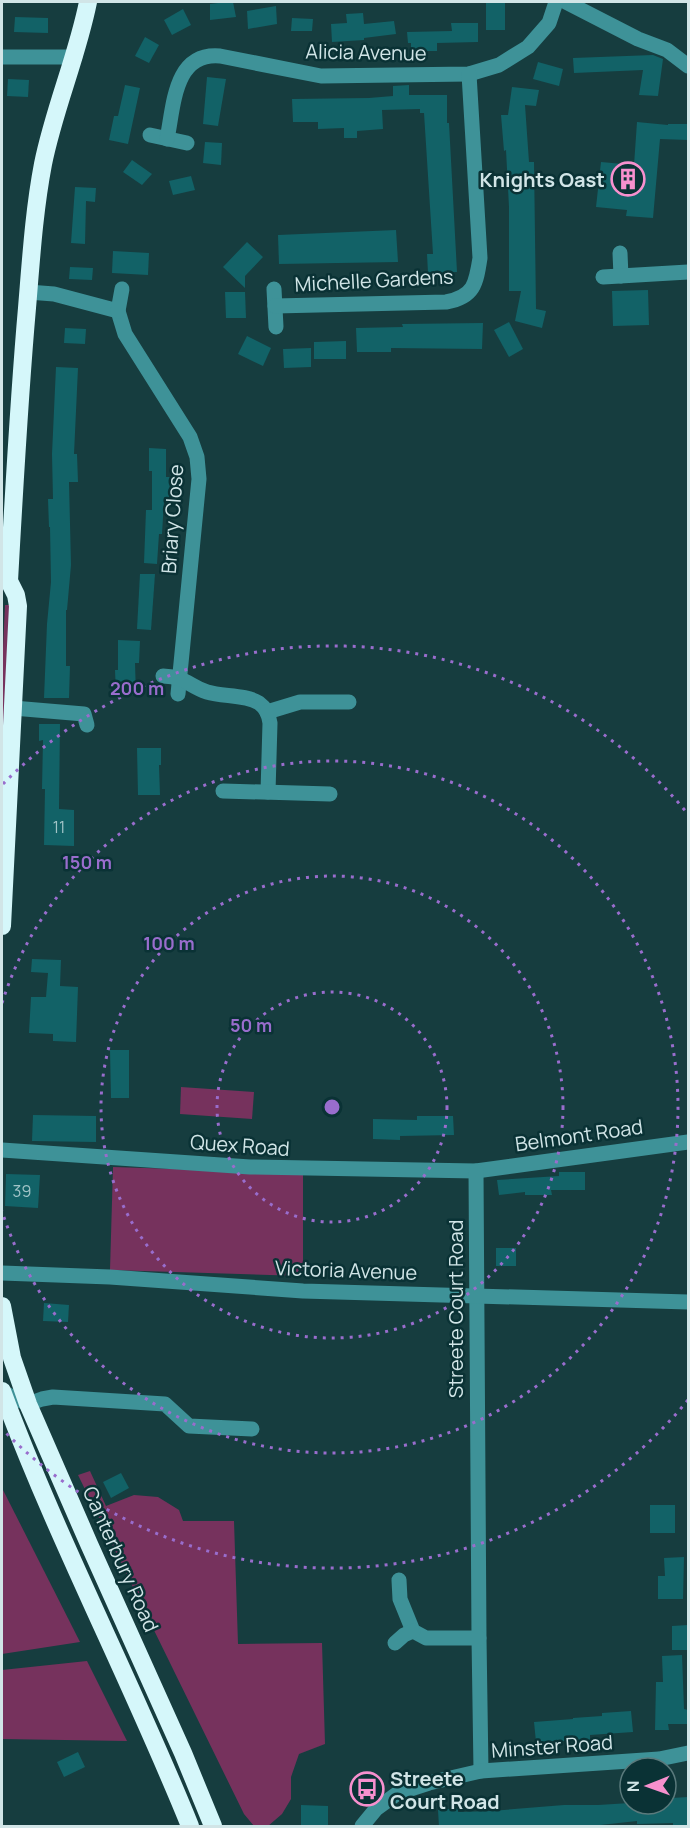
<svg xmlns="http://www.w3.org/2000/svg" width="690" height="1828" font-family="Manrope,sans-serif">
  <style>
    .green { fill: #76325d }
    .building { fill: #126267 }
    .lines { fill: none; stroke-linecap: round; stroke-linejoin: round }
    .minor { stroke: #3e9298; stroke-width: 15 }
    .highway { stroke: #d5f7fa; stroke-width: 18 }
    .ring { fill: none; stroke: #996dcd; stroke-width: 3; stroke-dasharray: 3 6 }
    .labels { text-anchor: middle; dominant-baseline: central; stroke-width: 5; stroke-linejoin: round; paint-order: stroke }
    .number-label { font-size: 16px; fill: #a1c4c7 }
    .street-label { font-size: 20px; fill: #d1e5e7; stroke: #0a3235 }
    .poi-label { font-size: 20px; font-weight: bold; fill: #d1e5e7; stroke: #0a3235; text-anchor: end }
    .centre { fill: #996dcd; stroke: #0a3235; stroke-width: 3 }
    .ring-label { font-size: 18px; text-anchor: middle; font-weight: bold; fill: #996dcd; stroke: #0a3235; stroke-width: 5; stroke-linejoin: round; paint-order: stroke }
  </style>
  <rect width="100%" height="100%" fill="#163d3f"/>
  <g class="green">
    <path d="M 5,605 L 11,605 L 2,782 L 2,670 Z"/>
    <path d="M 181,1087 L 254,1092 L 252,1119 L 180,1114 Z"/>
    <path d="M 113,1167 L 303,1173 L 303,1276 L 110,1270 Z"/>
    <path d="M 90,1471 L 106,1506 L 134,1495 L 158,1497 L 179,1510 L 183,1521 L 234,1521 L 238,1644 L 322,1643 L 325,1744 L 299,1754 L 291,1777 L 291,1799 L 282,1814 L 268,1826 L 254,1826 L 244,1814 L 78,1475 Z"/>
    <path d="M 2,1488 L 80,1642 L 2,1654 Z"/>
    <path d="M 87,1661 L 127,1741 L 2,1739 L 2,1670 Z"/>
  </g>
  <g class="building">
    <path d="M 226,2 L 233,2 L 236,17 L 210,20 L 210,4 Z"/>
    <rect x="486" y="3" width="19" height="27"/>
    <path d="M 276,6 L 277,24 L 248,29 L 247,11 Z"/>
    <path d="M 183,9 L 191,25 L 172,35 L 164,20 Z"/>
    <path d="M 363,13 L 364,24 L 394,21 L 396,34 L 364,38 L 364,40 L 332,42 L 331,24 L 347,23 L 346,14 Z"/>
    <path d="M 15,17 L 48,18 L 48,33 L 14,32 Z"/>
    <path d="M 292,18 L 313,19 L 312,31 L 291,31 Z"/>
    <path d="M 451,23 L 478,23 L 478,42 L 437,43 L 437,51 L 411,51 L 411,43 L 408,43 L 407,32 L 452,31 Z"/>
    <path d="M 145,37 L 159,45 L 149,63 L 135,56 Z"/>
    <path d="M 653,55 L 663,59 L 658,96 L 639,95 L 643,70 L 574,73 L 573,58 Z"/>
    <path d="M 538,62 L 563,69 L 559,86 L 533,79 Z"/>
    <path d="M 207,77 L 226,79 L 218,126 L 203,124 Z"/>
    <path d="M 8,79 L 29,80 L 28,97 L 7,96 Z"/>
    <path d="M 125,85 L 140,88 L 128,144 L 109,140 L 114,116 L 118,116 Z"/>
    <path d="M 409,85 L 409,95 L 447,95 L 447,123 L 449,123 L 457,272 L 428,273 L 427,254 L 433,254 L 424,113 L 420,113 L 420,109 L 382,110 L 383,129 L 357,131 L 357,138 L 344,138 L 344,128 L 318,129 L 318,122 L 293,122 L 292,99 L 369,98 L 393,96 L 393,86 Z"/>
    <path d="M 512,87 L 539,90 L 536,106 L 525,105 L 529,162 L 534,162 L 536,309 L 546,311 L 542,328 L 515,321 L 521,291 L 509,291 L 509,207 L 506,150 L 504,151 L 501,115 L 508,115 Z"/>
    <path d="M 637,122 L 668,125 L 668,124 L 688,124 L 688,140 L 660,139 L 653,218 L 626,216 L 627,210 L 596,207 L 601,162 L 634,165 Z"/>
    <path d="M 205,142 L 222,143 L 221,165 L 203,163 Z"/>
    <path d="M 132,160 L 152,174 L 142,185 L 123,172 Z"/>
    <path d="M 191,176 L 195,190 L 173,195 L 169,181 Z"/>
    <path d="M 75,187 L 96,188 L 95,202 L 86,201 L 85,244 L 71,243 Z"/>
    <path d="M 396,230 L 398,262 L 279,264 L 278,235 Z"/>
    <path d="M 247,242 L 263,257 L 245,276 L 245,288 L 223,267 Z"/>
    <path d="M 113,251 L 149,253 L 148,275 L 112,273 Z"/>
    <path d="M 70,267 L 93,268 L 92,280 L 69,279 Z"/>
    <path d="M 648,290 L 649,325 L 613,326 L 612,291 Z"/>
    <path d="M 225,292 L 245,292 L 246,318 L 226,318 Z"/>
    <path d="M 509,322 L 523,349 L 509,357 L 494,330 Z"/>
    <path d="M 483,323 L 482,349 L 391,348 L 391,352 L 357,352 L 356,328 L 403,327 L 402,324 Z"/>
    <path d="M 65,328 L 86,329 L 85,344 L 64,343 Z"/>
    <path d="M 247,336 L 271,348 L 263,366 L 238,354 Z"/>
    <path d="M 346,341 L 346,359 L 314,359 L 314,342 Z"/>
    <path d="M 311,348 L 311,367 L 284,368 L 283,349 Z"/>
    <path d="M 56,367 L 78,368 L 74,454 L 77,454 L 78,482 L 69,482 L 71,565 L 67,610 L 66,610 L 66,666 L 70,666 L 69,698 L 44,698 L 47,624 L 51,582 L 50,527 L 49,527 L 48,499 L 53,499 L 52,454 Z"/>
    <path d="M 149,448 L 166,449 L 166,477 L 170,477 L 169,501 L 164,501 L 162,534 L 159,534 L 157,564 L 144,563 L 146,510 L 152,510 L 152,471 L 149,471 Z"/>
    <path d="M 140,574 L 155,574 L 151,630 L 137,629 Z"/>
    <path d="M 118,640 L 140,641 L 139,663 L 135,663 L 136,695 L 116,695 L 115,670 L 118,670 Z"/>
    <path d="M 39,724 L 60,724 L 59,809 L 74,810 L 74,846 L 44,845 L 45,789 L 42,789 L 43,740 L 39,741 Z"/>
    <path d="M 137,748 L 161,748 L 161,765 L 159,765 L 160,795 L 138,795 Z"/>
    <path d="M 32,959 L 61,960 L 60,986 L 78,987 L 76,1042 L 53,1041 L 53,1034 L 29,1033 L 31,997 L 46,997 L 48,973 L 31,972 Z"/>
    <path d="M 110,1050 L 129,1050 L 129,1098 L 111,1098 Z"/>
    <path d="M 33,1115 L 96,1116 L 96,1142 L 32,1141 Z"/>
    <path d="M 417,1116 L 453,1116 L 454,1135 L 400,1136 L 400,1140 L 373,1139 L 373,1119 L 417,1120 Z"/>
    <path d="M 559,1172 L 585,1172 L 585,1190 L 551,1190 L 552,1195 L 525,1195 L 525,1192 L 499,1195 L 497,1180 L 559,1176 Z"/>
    <path d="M 6,1174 L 40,1175 L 38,1208 L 5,1206 Z"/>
    <rect x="496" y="1248" width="20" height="18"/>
    <path d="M 44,1303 L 69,1305 L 68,1322 L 43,1321 Z"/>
    <path d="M 121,1473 L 129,1488 L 111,1498 L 103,1482 Z"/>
    <rect x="650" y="1505" width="25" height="28"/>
    <path d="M 684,1557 L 683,1599 L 658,1599 L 658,1576 L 665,1576 L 664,1558 Z"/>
    <path d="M 688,1625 L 688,1650 L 672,1650 L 672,1626 Z"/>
    <path d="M 682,1655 L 684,1709 L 688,1710 L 688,1724 L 668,1724 L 669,1730 L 655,1730 L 656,1682 L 663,1682 L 662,1656 Z"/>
    <path d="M 631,1711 L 633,1732 L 590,1735 L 590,1740 L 536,1742 L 534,1722 L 573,1719 L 573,1718 L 602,1716 L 602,1713 Z"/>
    <path d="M 78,1752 L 85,1767 L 64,1777 L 57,1762 Z"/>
    <path d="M 688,1797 L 688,1827 L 673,1827 L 673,1823 L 637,1824 L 637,1821 L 582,1827 L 439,1827 L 438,1810 L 458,1808 L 458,1812 L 491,1811 L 564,1805 L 598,1805 L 630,1803 L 637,1804 L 637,1806 L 654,1806 L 654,1804 L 666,1804 L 666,1799 L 672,1799 L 672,1798 Z"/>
    <path d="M 301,1805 L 328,1806 L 328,1827 L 301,1827 Z"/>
  </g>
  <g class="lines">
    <g class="minor">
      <path d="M 566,2 L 638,39 L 667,50 L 688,66"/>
      <path d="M 2,57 L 75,57"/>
      <path d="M 150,135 L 187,143"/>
      <path d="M 167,139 C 174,105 174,52 220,56 L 321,76 L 469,74 L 499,65 L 528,47 L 549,23 L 556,2"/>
      <path d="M 620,253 L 621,276"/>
      <path d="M 603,277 L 688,272"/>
      <path d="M 274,289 L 276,327"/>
      <path d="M 28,292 L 54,294 L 118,311 L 125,334 L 190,437 L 197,457 L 199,479 L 178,694"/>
      <path d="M 275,306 L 446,302 C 474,297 476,284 480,258 L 469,74"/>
      <path d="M 118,311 L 122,289"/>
      <path d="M 163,676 C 187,677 188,686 207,692 C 223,697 245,694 259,703 C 266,708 269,715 270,723 L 268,792"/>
      <path d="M 13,708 L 84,714 L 87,725"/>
      <path d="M 267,712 L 300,702 L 349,702"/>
      <path d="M 223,791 L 330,794"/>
      <path d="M 2,1150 L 250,1167 L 476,1171 L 688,1142"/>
      <path d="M 476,1171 L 479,1638 L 481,1771"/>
      <path d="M 2,1273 L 110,1277 L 303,1291 L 688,1302"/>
      <path d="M 2,1392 L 28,1404 L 42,1399 L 53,1397 L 165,1404 L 189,1426 L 252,1429"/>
      <path d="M 399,1580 L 400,1599 L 413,1631 L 426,1638 L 479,1638"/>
      <path d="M 395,1643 L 404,1635 L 413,1631"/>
      <path d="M 362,1826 L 376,1809 L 398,1793 L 429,1783 L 481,1771 L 659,1759 L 688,1753"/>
    </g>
    <g class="highway">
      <path d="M 2,926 L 18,606 L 16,595 L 9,581 C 14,490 19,399 27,308 C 31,260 34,211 43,164 C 54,109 77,57 88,2"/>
      <path d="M 2,1306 L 12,1358 L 28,1404 L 89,1544 L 183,1753 L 213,1826"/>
      <path d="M 2,1391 C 57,1539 131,1680 190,1826"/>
    </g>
  </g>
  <g class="ring">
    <circle cx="332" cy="1107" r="115"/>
    <circle cx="332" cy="1107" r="231"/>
    <path d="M2 1003A346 346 0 1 1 2 1211"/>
    <path d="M688 1400A461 461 0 0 1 3 1430M3 784A461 461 0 0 1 688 814"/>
  </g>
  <defs>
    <g id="building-ring" transform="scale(1.725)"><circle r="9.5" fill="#0a3235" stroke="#f790ce" stroke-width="1.5"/><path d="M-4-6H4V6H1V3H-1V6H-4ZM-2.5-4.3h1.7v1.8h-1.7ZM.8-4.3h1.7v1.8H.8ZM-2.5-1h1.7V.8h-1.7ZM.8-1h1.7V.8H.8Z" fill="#f790ce"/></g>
    <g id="bus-ring" transform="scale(1.725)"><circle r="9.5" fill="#0a3235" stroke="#f790ce" stroke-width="1.5"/><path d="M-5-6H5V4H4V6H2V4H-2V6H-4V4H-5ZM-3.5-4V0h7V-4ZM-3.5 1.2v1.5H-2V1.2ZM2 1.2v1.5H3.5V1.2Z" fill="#f790ce"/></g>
  </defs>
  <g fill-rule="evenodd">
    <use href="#building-ring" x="628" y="179"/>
    <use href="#bus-ring" x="367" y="1789"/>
  </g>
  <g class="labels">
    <g class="number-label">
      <text x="59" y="827">11</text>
      <text x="22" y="1191">39</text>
    </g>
    <g class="street-label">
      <text transform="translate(366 52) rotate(1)">Alicia Avenue</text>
      <text transform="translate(374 280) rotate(-3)">Michelle Gardens</text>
      <text transform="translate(172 519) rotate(-86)">Briary Close</text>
      <text transform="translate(579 1135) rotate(-8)">Belmont Road</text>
      <text transform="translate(240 1145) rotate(4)">Quex Road</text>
      <text transform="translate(346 1270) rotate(2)">Victoria Avenue</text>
      <text transform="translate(455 1309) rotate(-90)">Streete Court Road</text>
      <text transform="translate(121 1559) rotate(66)">Canterbury Road</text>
      <text transform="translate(552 1746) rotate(-4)">Minster Road</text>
    </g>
    <g class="poi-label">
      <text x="605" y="179">Knights Oast</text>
      <text x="390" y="1778" text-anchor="start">Streete<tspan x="390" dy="23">Court Road</tspan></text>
    </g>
  </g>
  <circle cx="332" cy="1107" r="9" class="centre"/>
  <g class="ring-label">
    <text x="137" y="695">200 m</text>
    <text x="87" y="869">150 m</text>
    <text x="169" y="950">100 m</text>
    <text x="251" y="1032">50 m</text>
  </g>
  <rect width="690" height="1828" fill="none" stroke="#d1e5e7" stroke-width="6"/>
  <g transform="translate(648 1786) rotate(269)"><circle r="28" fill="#0a3235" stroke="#5a7a7c" stroke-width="1.5"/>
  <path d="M0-4.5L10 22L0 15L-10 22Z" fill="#f790ce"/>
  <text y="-9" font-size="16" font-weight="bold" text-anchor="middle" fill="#d1e5e7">N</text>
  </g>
</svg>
